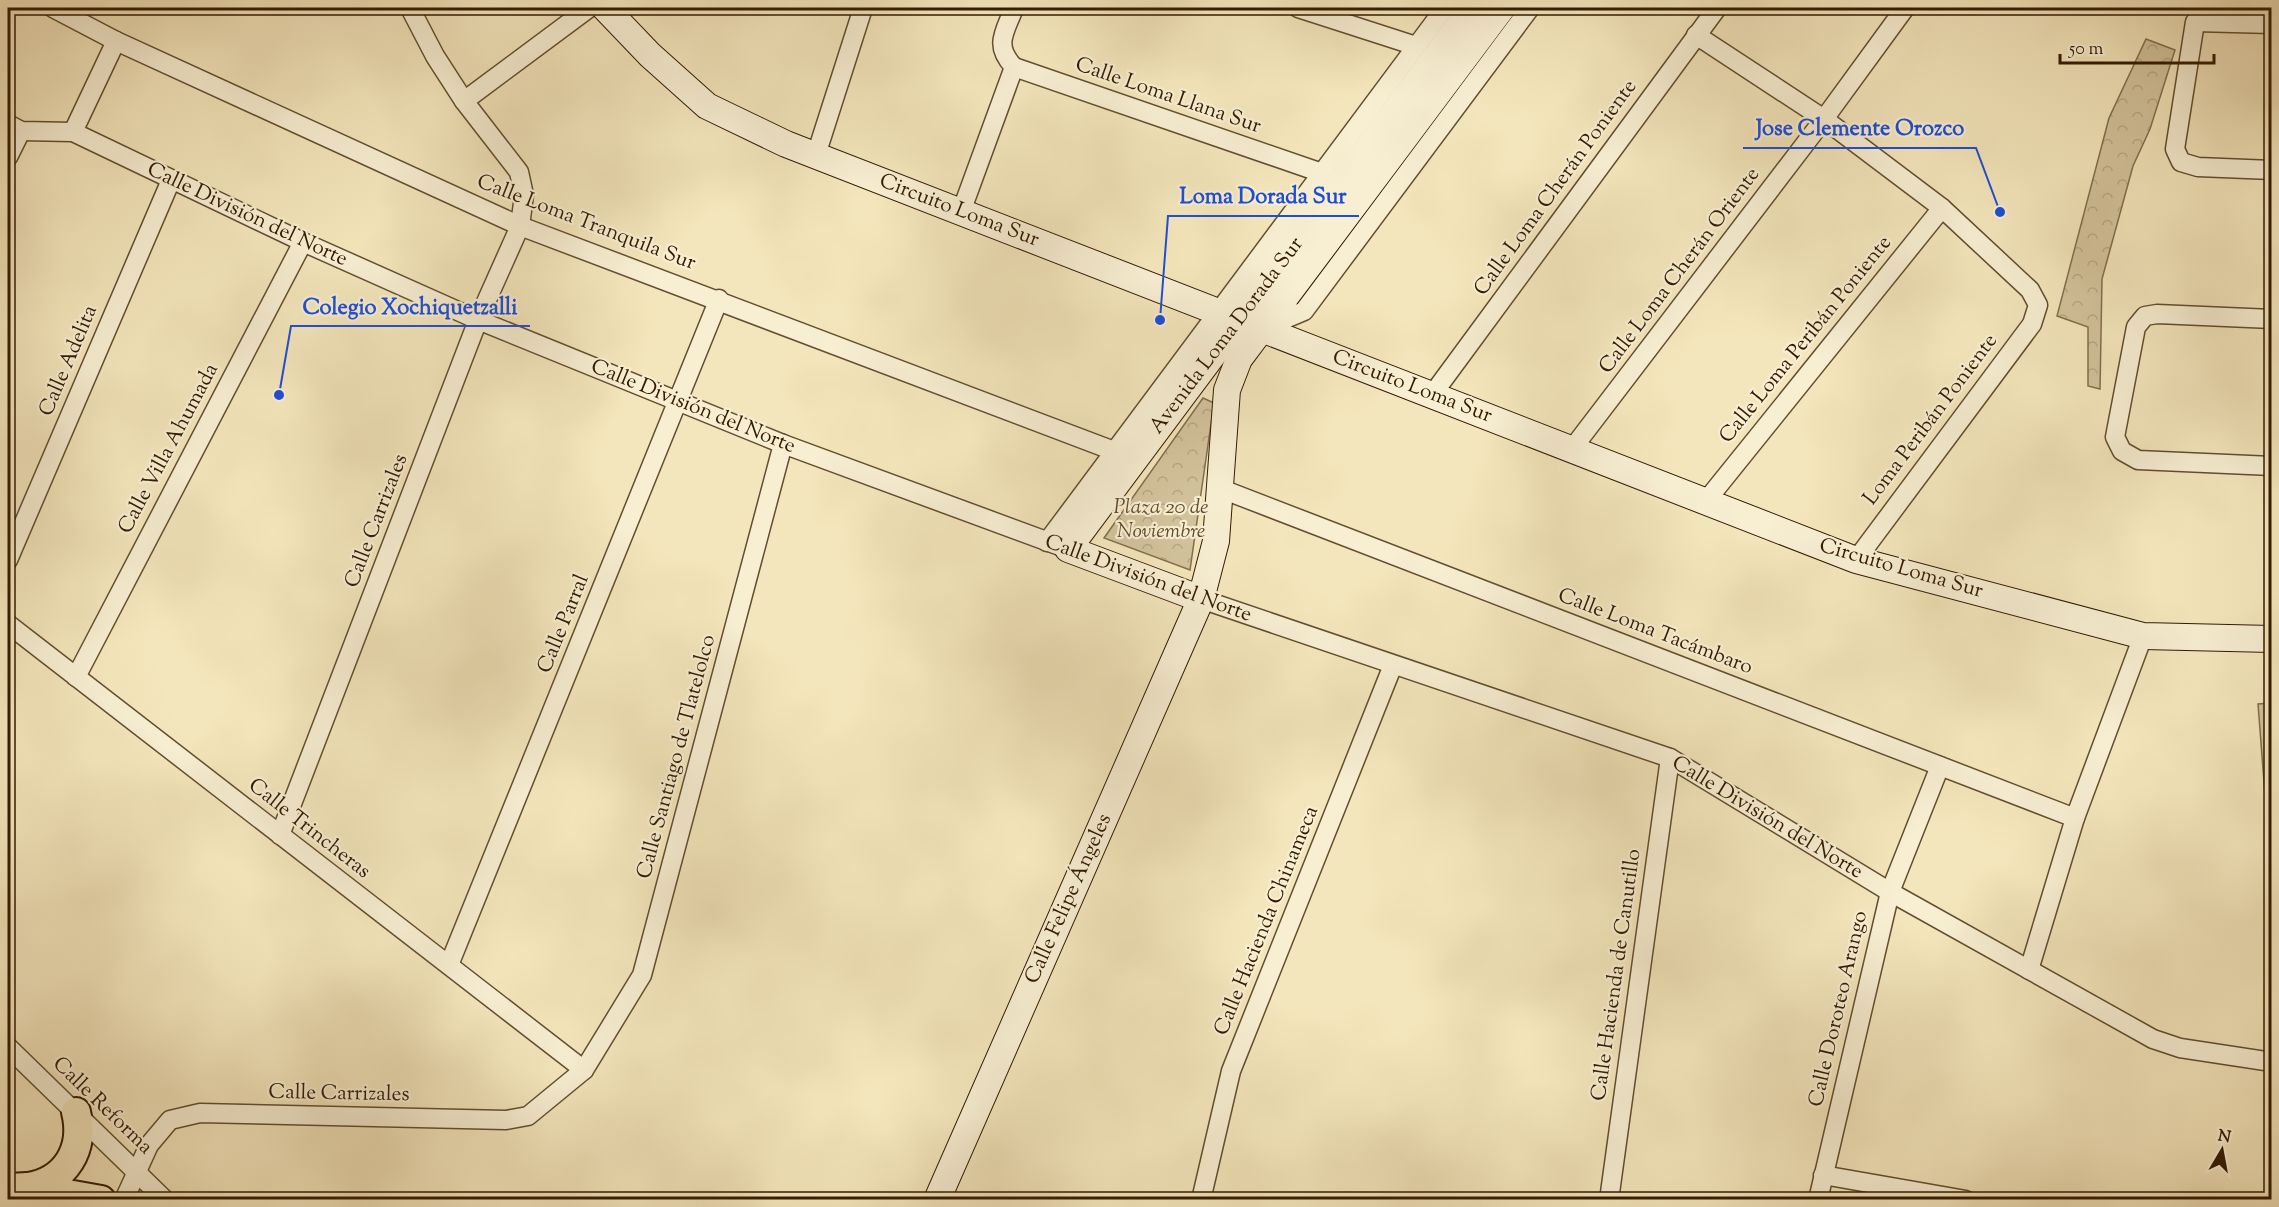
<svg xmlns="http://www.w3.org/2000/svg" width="2279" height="1207" font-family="'Sorts Mill Goudy',serif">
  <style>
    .park { fill: url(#park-crowns); stroke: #826f4e; stroke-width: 1.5 }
    .pitch { fill: #d3c39c; stroke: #826f4e; stroke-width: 1.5 }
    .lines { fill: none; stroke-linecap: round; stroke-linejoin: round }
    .street-casing { stroke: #624e2f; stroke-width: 21 }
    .secondary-casing { stroke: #321b00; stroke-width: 28 }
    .primary-casing { stroke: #321b00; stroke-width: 32 }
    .street { stroke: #f8efd3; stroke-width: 18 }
    .secondary { stroke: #f8efd3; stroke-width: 26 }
    .primary { stroke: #f4e6bc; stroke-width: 28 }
    .labels { text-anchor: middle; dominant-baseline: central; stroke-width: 4.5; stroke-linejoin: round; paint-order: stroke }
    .street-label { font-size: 21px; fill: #321b00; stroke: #f8efd3 }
    .park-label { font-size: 21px; font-style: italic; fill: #624d2f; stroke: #f8efd3 }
    .leader { fill: none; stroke: #1d4ed8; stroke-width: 2 }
    .callout-dot { fill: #1d4ed8; stroke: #f8efd3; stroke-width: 2 }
    .callout-label { font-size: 22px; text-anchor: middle; font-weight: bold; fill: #1d4ed8; stroke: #f8efd3; stroke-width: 4.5; stroke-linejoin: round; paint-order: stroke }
  </style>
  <defs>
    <pattern id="park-crowns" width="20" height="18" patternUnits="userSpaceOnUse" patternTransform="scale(1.5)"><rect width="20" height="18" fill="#d3c39c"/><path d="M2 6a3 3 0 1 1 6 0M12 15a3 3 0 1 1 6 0" fill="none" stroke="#b6a785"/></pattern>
  </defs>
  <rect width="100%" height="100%" fill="#f4e6bc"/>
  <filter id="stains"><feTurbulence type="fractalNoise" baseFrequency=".00333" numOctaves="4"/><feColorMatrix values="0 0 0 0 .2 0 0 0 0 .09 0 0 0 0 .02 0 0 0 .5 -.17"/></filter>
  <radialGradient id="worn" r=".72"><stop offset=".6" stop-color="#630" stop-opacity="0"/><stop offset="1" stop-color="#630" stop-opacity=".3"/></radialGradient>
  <g class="park">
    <path d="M 2146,39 L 2175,50 L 2150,129 L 2133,166 L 2102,279 L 2100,389 L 2088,386 L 2088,327 L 2057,316 L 2109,118 Z"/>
    <path d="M 1203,398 L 1214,403 L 1190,570 L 1104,538 Z"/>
  </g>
  <path class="pitch" d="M 2271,703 L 2272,703 L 2271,873 L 2258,704 Z"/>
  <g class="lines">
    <g class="street-casing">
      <g id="street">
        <path d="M 53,8 L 116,41 L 520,226 L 1114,451"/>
        <path d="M 1014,8 C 1005,32 993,45 1014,67 L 1322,173"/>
        <path d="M 1298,8 L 1416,46"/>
        <path d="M 2272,24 L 2195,22 L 2175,149 L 2181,162 L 2198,167 L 2272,170"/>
        <path d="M 1696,35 L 1824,119 L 1942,208 L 2030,290 L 2038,305 L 2032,324 L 1856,560"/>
        <path d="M 464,101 L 589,8"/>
        <path d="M 8,124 L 21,131 L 73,132 L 303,242 L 478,320 L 783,444 L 1068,549"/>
        <path d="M 73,132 L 116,41"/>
        <path d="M 816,155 L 863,8"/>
        <path d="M 8,157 L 21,131"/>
        <path d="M 961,212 L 1014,67"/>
        <path d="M 2272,319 L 2157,314 L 2145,316 L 2136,327 L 2115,437 L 2122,451 L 2138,460 L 2272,466"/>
        <path d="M 1264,328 L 1304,311 L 1530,8"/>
        <path d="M 1432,395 L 1717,8"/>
        <path d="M 1572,449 L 1824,119 L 1905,8"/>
        <path d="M 1219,488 L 2075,818"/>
        <path d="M 1706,501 L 1942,208"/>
        <path d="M 1047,542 L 1445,8"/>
        <path d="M 8,560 L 171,180"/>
        <path d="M 1201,599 L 1670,758 L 1890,892 L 2153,1039 L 2180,1048 L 2272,1062"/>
        <path d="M 8,624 L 584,1070"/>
        <path d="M 76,677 L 303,242"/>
        <path d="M 280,835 L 478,320 L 520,226 L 524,195 L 519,172 L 464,101 L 435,56 L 410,8"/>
        <path d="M 449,965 L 719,299"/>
        <path d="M 2029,970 L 2075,818 L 2143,636"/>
        <path d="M 8,1047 L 165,1200"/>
        <path d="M 1823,1175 L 1966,1200"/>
        <path d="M 124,1200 L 149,1145 L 170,1120 L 200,1113 L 506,1120 L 528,1116 L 584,1070 L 642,975 L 783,444"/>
        <path d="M 1201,1200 L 1231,1071 L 1393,665"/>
        <path d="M 1609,1200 L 1670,758"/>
        <path d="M 1818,1200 L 1890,892 L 1940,766"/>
      </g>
    </g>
    <g class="secondary-casing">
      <g id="secondary">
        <path d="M 605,8 L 650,55 L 707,106 L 786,144 L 1856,560 L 2143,636 L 2272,639"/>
        <path d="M 1201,599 L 1068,549 L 1472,8"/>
        <path d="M 937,1200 L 1201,599 L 1216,541 L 1227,390 L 1239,359 L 1502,8"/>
      </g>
    </g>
    <g class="primary-casing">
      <g id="primary">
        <path d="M 28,1187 C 66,1181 85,1149 76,1112"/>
        <path d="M 8,1188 L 28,1187 L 101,1200"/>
      </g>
    </g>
    <use href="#street" class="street"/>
    <use href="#secondary" class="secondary"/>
    <use href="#primary" class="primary"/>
  </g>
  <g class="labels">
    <g class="street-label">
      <text transform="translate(1168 96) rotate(19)">Calle Loma Llana Sur</text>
      <text transform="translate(1556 188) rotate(-54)">Calle Loma Cherán Poniente</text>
      <text transform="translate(959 211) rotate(21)">Circuito Loma Sur</text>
      <text transform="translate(247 215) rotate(25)">Calle División del Norte</text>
      <text transform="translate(586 223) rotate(21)">Calle Loma Tranquila Sur</text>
      <text transform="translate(1680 271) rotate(-53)">Calle Loma Cherán Oriente</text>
      <text transform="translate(1227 336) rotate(-53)">Avenida Loma Dorada Sur</text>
      <text transform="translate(1806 340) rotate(-51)">Calle Loma Peribán Poniente</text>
      <text transform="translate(69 361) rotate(-67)">Calle Adelita</text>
      <text transform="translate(1412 387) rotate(21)">Circuito Loma Sur</text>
      <text transform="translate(693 407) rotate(22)">Calle División del Norte</text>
      <text transform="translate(1931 420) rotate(-53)">Loma Peribán Poniente</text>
      <text transform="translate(169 449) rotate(-62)">Calle Villa Ahumada</text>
      <text transform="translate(377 521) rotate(-69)">Calle Carrizales</text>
      <text transform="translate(1901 569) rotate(16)">Circuito Loma Sur</text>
      <text transform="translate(1148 579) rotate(20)">Calle División del Norte</text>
      <text transform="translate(564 624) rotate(-68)">Calle Parral</text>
      <text transform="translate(1655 632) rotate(21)">Calle Loma Tacámbaro</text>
      <text transform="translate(677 757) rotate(-75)">Calle Santiago de Tlatelolco</text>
      <text transform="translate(1767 818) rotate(31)">Calle División del Norte</text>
      <text transform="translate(309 829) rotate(38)">Calle Trincheras</text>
      <text transform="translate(1069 899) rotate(-66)">Calle Felipe Ángeles</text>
      <text transform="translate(1267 921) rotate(-68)">Calle Hacienda Chinameca</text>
      <text transform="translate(1617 975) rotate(-82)">Calle Hacienda de Canutillo</text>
      <text transform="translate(1839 1009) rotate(-77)">Calle Doroteo Arango</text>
      <text transform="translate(339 1094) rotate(1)">Calle Carrizales</text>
      <text transform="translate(102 1106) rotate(44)">Calle Reforma</text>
    </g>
    <g class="park-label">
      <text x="1161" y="508">Plaza 20 de<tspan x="1161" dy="24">Noviembre</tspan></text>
    </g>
  </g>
  <path class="leader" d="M2000 212L1976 148H1743M1160 320L1168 216H1359M279 395L291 326H530"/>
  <g class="callout-dot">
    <circle cx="2000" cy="212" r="6"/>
    <circle cx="1160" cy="320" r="6"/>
    <circle cx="279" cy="395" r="6"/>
  </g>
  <g class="callout-label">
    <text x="1860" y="135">Jose Clemente Orozco</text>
    <text x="1263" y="203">Loma Dorada Sur</text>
    <text x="410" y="314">Colegio Xochiquetzalli</text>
  </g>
  <rect width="2279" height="1207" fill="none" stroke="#f4e6bc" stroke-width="30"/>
  <rect x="9" y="9" width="2261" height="1189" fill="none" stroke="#321b00" stroke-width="3"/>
  <rect x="15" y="15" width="2249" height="1177" fill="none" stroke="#321b00" stroke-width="1.5"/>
  <g transform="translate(2222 1150) rotate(10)" stroke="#f8efd3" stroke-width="4.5" paint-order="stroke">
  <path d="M0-4.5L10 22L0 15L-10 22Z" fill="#321b00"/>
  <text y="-9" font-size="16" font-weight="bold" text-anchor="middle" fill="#321b00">N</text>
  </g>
  <path d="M2060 54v9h154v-9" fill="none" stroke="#321b00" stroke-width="3"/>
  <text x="2069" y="54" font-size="18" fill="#321b00" stroke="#f8efd3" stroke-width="4.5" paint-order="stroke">50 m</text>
  <rect width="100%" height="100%" filter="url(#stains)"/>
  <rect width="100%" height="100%" fill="url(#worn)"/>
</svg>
